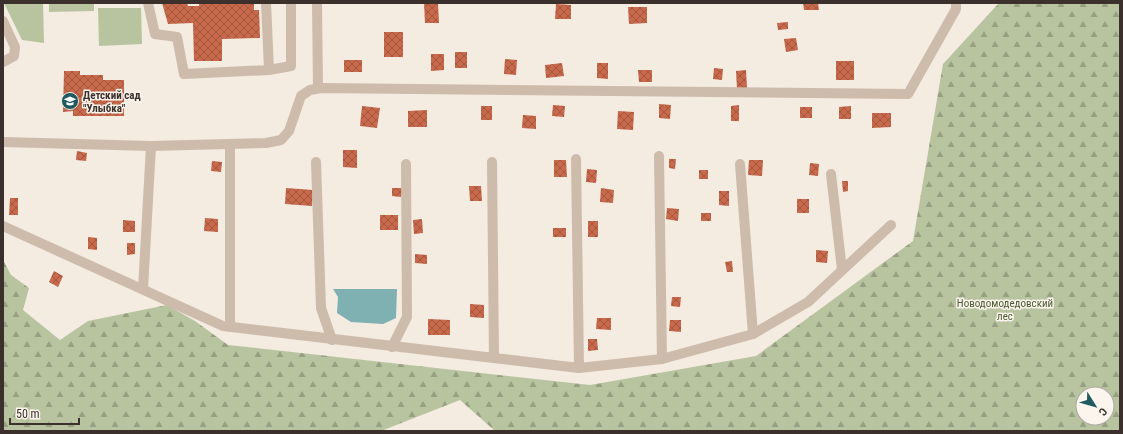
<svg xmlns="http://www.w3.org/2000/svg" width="1123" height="434" font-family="'Roboto Condensed',sans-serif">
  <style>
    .grass { fill: #b8c4a0 }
    .forest { fill: url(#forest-firs); fill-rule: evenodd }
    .water { fill: #7fb0b2 }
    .building { fill: url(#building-cross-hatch) }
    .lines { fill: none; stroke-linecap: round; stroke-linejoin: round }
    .minor { stroke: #cdbbac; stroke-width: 10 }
    .labels { text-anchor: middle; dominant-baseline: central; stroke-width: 3; stroke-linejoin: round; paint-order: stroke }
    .poi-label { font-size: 11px; font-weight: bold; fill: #3b302b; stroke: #fbf5ee; text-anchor: start }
    .park-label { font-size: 11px; fill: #4a5a2e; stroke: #fbf5ee }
  </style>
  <defs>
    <pattern id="forest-firs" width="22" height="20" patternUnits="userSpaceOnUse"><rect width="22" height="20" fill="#b8c4a0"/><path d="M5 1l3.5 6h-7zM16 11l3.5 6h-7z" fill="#97a083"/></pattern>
    <pattern id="building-cross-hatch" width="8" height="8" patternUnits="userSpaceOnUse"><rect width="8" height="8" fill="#c8694b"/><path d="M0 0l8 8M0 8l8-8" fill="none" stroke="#a4573f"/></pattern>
  </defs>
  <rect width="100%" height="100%" fill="#f4ebe1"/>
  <g class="grass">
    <path d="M 4,3 L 43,3 L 44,43 L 22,40 Z"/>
    <path d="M 49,3 L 94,3 L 94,11 L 49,12 Z"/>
    <path d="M 98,8 L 141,8 L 142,44 L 99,46 Z"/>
  </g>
  <path class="forest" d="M 999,3 L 1120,3 L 1120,431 L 495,431 L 460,400 L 381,431 L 3,431 L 3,260 L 11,275 L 29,288 L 23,310 L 60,340 L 88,321 L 167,305 L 195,321 L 228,345 L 590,385 L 756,356 L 913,241 L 943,64 ZM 1083,394 L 1107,394 L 1107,418 L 1083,418 Z"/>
  <path class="water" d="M 333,289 L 397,289 L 396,318 L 383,324 L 351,322 L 337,313 L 338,297 Z"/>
  <g class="building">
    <path d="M 162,3 L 187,3 L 188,6 L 199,6 L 199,3 L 254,3 L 254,10 L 259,10 L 260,38 L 222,39 L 222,61 L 194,61 L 193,23 L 168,24 Z"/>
    <path d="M 424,3 L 438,3 L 439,23 L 425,23 Z"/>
    <path d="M 803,3 L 818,3 L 819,10 L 804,10 Z"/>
    <path d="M 556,4 L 571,5 L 571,19 L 555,19 Z"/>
    <path d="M 628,7 L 647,7 L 647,23 L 629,24 Z"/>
    <path d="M 788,22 L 788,29 L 778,30 L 777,23 Z"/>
    <rect x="384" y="32" width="19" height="25"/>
    <path d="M 796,38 L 798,50 L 786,52 L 784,39 Z"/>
    <rect x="455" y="52" width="12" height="16"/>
    <path d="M 431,54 L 444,54 L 444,70 L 431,71 Z"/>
    <path d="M 505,59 L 517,60 L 516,75 L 504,74 Z"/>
    <rect x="344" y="60" width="18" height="12"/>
    <rect x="836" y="61" width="18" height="19"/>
    <path d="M 562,63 L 564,76 L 546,78 L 545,65 Z"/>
    <path d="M 597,63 L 608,63 L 608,79 L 597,78 Z"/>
    <path d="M 714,68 L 723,69 L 722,80 L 713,79 Z"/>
    <path d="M 638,70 L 652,70 L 652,82 L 639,82 Z"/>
    <path d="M 746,70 L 747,88 L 737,89 L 736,71 Z"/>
    <path d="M 64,71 L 80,71 L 80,75 L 103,75 L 103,80 L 124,80 L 124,116 L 73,116 L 73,111 L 63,112 Z"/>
    <path d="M 659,104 L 671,105 L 670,119 L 659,118 Z"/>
    <path d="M 553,105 L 565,106 L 564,117 L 552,116 Z"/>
    <path d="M 739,105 L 739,121 L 731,121 L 731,106 Z"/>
    <path d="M 362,106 L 380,108 L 377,128 L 360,126 Z"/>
    <rect x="481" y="106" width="11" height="14"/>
    <path d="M 851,106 L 851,119 L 839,119 L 839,107 Z"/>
    <rect x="800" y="107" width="12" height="11"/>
    <path d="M 427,110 L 427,127 L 408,127 L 408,111 Z"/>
    <path d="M 618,111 L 634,112 L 633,130 L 617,129 Z"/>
    <path d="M 872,113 L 891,113 L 891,127 L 872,128 Z"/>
    <path d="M 523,115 L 536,116 L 536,129 L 522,128 Z"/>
    <path d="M 343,150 L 357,150 L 357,168 L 343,167 Z"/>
    <path d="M 77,151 L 87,153 L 86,161 L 76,160 Z"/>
    <path d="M 669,159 L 676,159 L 675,169 L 669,168 Z"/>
    <path d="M 554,160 L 566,160 L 567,177 L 554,177 Z"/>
    <path d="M 749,160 L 763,160 L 762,176 L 748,175 Z"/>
    <path d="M 212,161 L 222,162 L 221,172 L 211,171 Z"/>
    <path d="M 810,163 L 819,164 L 818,176 L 809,175 Z"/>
    <path d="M 587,169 L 597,170 L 596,183 L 586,182 Z"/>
    <rect x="699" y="170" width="9" height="9"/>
    <path d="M 842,181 L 848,181 L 848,191 L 843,192 Z"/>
    <path d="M 469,186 L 481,186 L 482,201 L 470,201 Z"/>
    <path d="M 286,188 L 313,190 L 312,206 L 285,204 Z"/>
    <path d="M 392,188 L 402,188 L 401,197 L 392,196 Z"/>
    <path d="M 601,188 L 614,190 L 613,203 L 600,202 Z"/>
    <path d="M 719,191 L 729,191 L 729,206 L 719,205 Z"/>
    <path d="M 10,198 L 18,198 L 18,215 L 9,215 Z"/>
    <rect x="797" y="199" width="12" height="14"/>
    <path d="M 667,208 L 679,209 L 678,221 L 666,219 Z"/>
    <rect x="701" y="213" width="10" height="8"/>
    <rect x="380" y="215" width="18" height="15"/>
    <path d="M 205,218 L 218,219 L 218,232 L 204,231 Z"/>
    <path d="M 422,219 L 423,233 L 414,234 L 413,220 Z"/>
    <path d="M 123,220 L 135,221 L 135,232 L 123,232 Z"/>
    <rect x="588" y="221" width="10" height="16"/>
    <rect x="553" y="228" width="13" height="9"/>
    <path d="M 88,237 L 97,238 L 97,250 L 88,249 Z"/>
    <path d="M 127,243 L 135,243 L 135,254 L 127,255 Z"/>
    <path d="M 816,250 L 828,251 L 827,263 L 816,262 Z"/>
    <path d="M 415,254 L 427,255 L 427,264 L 415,263 Z"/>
    <path d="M 732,261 L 733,272 L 727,272 L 725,262 Z"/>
    <path d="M 54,271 L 63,276 L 58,287 L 49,282 Z"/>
    <path d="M 672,297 L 681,297 L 680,307 L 671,306 Z"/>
    <path d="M 470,304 L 484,305 L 484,318 L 470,317 Z"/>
    <path d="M 597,318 L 611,318 L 611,330 L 596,329 Z"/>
    <path d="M 428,319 L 450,320 L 450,335 L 428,335 Z"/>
    <path d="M 670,320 L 681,320 L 681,332 L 669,331 Z"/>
    <path d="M 588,339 L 597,339 L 598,350 L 588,351 Z"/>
  </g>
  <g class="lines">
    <g class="minor">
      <path d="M 148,3 L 155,34 L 177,37 L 184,74 L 269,70 L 266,3"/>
      <path d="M 317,3 L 318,88"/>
      <path d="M 3,21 L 15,47 L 14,56 L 3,62"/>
      <path d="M 269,70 L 291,66 L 291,3"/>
      <path d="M 3,142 L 151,146 L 266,143 L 281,140 L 289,131 L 301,96 L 310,90 L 321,88 L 908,94 L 956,9 L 956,3"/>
      <path d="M 230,145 L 230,327"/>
      <path d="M 659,156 L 662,359"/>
      <path d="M 576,159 L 579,368"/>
      <path d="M 316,162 L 321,308 L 332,340"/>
      <path d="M 492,162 L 494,358"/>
      <path d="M 740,164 L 753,334"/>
      <path d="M 831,174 L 842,270"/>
      <path d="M 3,226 L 223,326 L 579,368 L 662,359 L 753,334 L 808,302 L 891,225"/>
      <path d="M 143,289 L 151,146"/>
      <path d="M 392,347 L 407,317 L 406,164"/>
    </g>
  </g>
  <defs>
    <g id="school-disc" transform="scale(0.9)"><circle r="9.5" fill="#1f5a5e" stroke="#fbf5ee"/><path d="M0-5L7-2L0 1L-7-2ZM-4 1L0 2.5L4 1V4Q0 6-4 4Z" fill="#fff"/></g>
  </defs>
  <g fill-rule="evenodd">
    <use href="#school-disc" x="70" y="101"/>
  </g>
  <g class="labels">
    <g class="poi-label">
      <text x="83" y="95">Детский сад<tspan x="83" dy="13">"Улыбка"</tspan></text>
    </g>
    <g class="park-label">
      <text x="1005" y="303">Новодомодедовский<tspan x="1005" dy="13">лес</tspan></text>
    </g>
  </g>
  <rect width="1123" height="434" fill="none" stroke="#3b302b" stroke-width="8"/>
  <g transform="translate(1095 406) rotate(127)"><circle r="19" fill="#fbf5ee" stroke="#aea6a0"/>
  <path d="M0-3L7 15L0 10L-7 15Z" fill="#1f5a5e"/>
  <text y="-6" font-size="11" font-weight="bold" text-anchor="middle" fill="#3b302b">С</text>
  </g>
  <path d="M10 418v6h69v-6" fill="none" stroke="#3b302b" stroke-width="2"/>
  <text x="16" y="418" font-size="12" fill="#3b302b" stroke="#fbf5ee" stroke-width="3" paint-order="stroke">50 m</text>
</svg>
